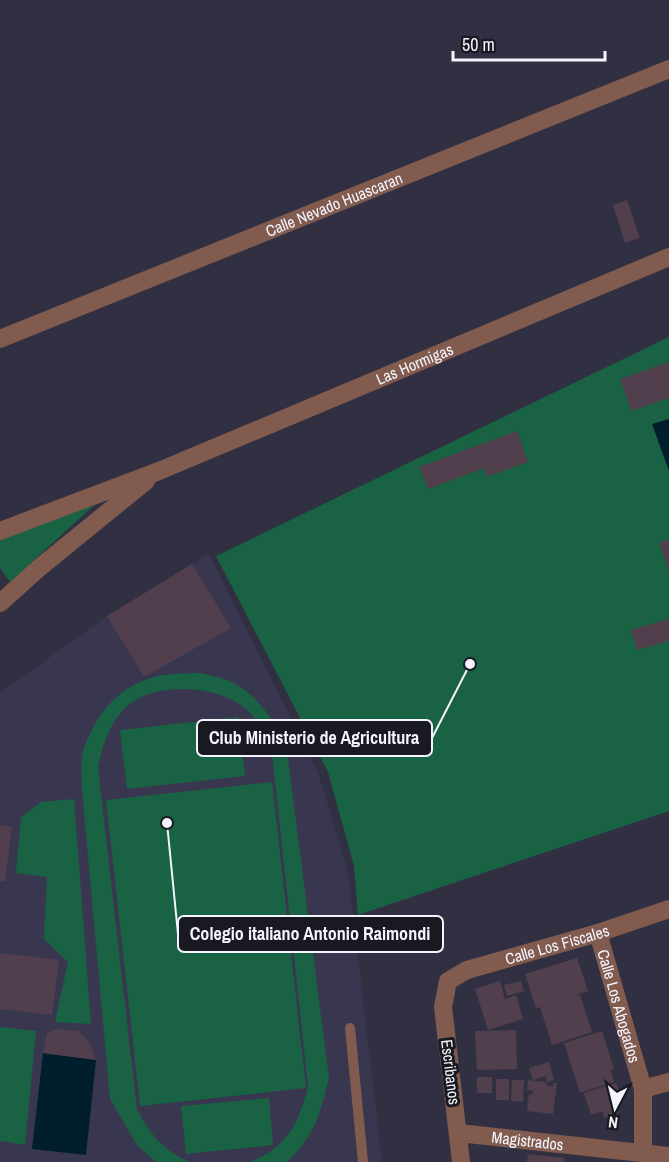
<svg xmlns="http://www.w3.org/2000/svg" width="669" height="1162" font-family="'Archivo Narrow',sans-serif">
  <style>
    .built { fill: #38374f }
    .green { fill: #1a6244 }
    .water { fill: #001e2d }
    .building { fill: #513f4d }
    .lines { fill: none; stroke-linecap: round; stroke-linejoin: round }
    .lane { stroke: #825b4f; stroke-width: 10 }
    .street { stroke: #825b4f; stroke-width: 18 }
    .labels { text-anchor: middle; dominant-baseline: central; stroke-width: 6; stroke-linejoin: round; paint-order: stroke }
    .street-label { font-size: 16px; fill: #f4f4fe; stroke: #191921 }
    .leader { fill: none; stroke: #f4f4fe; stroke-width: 2 }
    .callout-dot { fill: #f4f4fe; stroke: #191921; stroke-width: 2 }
    .callout { fill: #191921; stroke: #f4f4fe; stroke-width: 2 }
    .callout-label { font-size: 18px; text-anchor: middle; font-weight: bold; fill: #f4f4fe }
  </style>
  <rect width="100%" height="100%" fill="#303042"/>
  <path class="built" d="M 209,554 L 319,775 L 348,872 L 382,1162 L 0,1162 L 0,693 L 107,616 Z"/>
  <g class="green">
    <path d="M 669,337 L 669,811 L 358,915 L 354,866 L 328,772 L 216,556 Z"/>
    <path d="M 100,500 L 10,582 L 0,568 L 0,538 Z"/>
    <path d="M 200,673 C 209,675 219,677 227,680 C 260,694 280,727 288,759 L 329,1078 C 319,1117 316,1133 287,1162 L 250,1162 C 287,1148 299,1123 308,1086 L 273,762 C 268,746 263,730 253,716 C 229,685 159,680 130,704 C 110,720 103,744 98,768 L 137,1109 C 149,1133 164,1151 189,1162 L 156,1162 L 137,1145 L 110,1099 L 82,789 C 82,777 80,763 83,752 C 92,721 114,691 145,680 C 161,673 183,674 200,673 Z"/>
    <path d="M 238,717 L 245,776 L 127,789 L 120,730 Z"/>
    <path d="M 272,782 L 306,1088 L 140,1106 L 106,800 Z"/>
    <path d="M 74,799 L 91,1024 L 55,1022 L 68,962 L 44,939 L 47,877 L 16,873 L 21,817 L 41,802 Z"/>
    <path d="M 0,1027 L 36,1031 L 25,1145 L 0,1141 Z"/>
    <path d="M 269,1098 L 273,1145 L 186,1154 L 181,1106 Z"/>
  </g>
  <g class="water">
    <path d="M 669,419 L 669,471 L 652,424 Z"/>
    <path d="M 43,1053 L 96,1060 L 86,1155 L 32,1149 Z"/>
  </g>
  <g class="building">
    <path d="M 627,200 L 640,238 L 625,243 L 613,205 Z"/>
    <path d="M 669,362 L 669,398 L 631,411 L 620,379 Z"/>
    <path d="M 517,431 L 528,462 L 487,477 L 484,468 L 428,489 L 419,467 Z"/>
    <path d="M 669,540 L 669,571 L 659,543 Z"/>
    <path d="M 192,564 L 231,628 L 144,677 L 107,616 Z"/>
    <path d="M 669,619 L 669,641 L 637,650 L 631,630 Z"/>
    <path d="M 0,825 L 12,827 L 5,881 L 0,881 Z"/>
    <path d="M 0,953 L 59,960 L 52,1015 L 0,1009 Z"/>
    <path d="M 577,958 L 588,991 L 574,996 L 580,995 L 592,1032 L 552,1045 L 540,1007 L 536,1008 L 525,974 Z"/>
    <path d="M 500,981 L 505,999 L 516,995 L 523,1019 L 488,1030 L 475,989 Z"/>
    <path d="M 521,981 L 524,991 L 507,996 L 504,985 Z"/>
    <path d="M 55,1029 L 79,1031 L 91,1045 L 96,1060 L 43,1053 L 47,1034 Z"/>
    <path d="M 516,1030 L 517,1069 L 477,1070 L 475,1031 Z"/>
    <path d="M 602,1031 L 614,1069 L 611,1070 L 614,1082 L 580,1093 L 564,1043 Z"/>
    <path d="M 549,1062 L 554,1080 L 547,1082 L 545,1076 L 533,1080 L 529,1068 Z"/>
    <rect x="477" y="1077" width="15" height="16"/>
    <rect x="496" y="1079" width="13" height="21"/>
    <path d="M 512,1080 L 524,1080 L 523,1102 L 511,1101 Z"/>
    <path d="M 528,1080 L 546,1082 L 546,1085 L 553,1086 L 553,1083 L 557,1083 L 553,1114 L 527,1111 L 529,1094 L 532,1095 L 533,1091 L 527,1090 Z"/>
    <path d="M 616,1083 L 621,1097 L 615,1099 L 619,1113 L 604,1118 L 603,1111 L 591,1115 L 584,1093 Z"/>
    <path d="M 528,1154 L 565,1158 L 564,1162 L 527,1162 Z"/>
  </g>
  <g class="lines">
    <path class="lane" d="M 350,1028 L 363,1162"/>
    <g class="street">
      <path id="s1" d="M 0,339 L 669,69"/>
      <path id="s2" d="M 0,531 L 159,471 L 669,257"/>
      <path d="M 0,603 L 39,568 L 146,481"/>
      <path id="s3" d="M 598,933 L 643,1089 L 643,1153"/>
      <path d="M 643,1089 L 669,1082"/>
      <path id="s4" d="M 459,1133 L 669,1156"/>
      <path id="s5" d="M 461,1162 L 443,1007 L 448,981 L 467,970 L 598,933 L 669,909"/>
    </g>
  </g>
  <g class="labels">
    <g class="street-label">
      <text stroke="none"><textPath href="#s1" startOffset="360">Calle Nevado Huascaran</textPath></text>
      <text stroke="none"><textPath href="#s2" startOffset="447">Las Hormigas</textPath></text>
      <text stroke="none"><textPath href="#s5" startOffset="298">Calle Los Fiscales</textPath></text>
      <text stroke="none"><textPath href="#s3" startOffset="76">Calle Los Abogados</textPath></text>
      <text transform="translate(451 1072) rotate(83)">Escribanos</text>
      <text stroke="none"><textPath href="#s4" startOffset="69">Magistrados</textPath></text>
    </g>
  </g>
  <path class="leader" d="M470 664L432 738M167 823L178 934"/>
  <g class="callout-dot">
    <circle cx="470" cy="664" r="6"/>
    <circle cx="167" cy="823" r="6"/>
  </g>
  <g class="callout">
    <rect x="197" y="720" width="235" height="36" rx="6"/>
    <rect x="178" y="916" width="265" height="36" rx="6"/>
  </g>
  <g class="callout-label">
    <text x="314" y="744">Club Ministerio de Agricultura</text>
    <text x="310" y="940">Colegio italiano Antonio Raimondi</text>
  </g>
  <g transform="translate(615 1108) rotate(187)" stroke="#191921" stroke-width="4.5" paint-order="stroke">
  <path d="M0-4.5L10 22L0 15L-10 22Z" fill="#f4f4fe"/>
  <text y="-9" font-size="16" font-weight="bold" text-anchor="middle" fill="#f4f4fe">N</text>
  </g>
  <path d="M453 51v9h152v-9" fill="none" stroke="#f4f4fe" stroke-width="3"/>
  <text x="462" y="51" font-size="18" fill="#f4f4fe" stroke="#191921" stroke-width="4.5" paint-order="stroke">50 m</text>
</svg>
